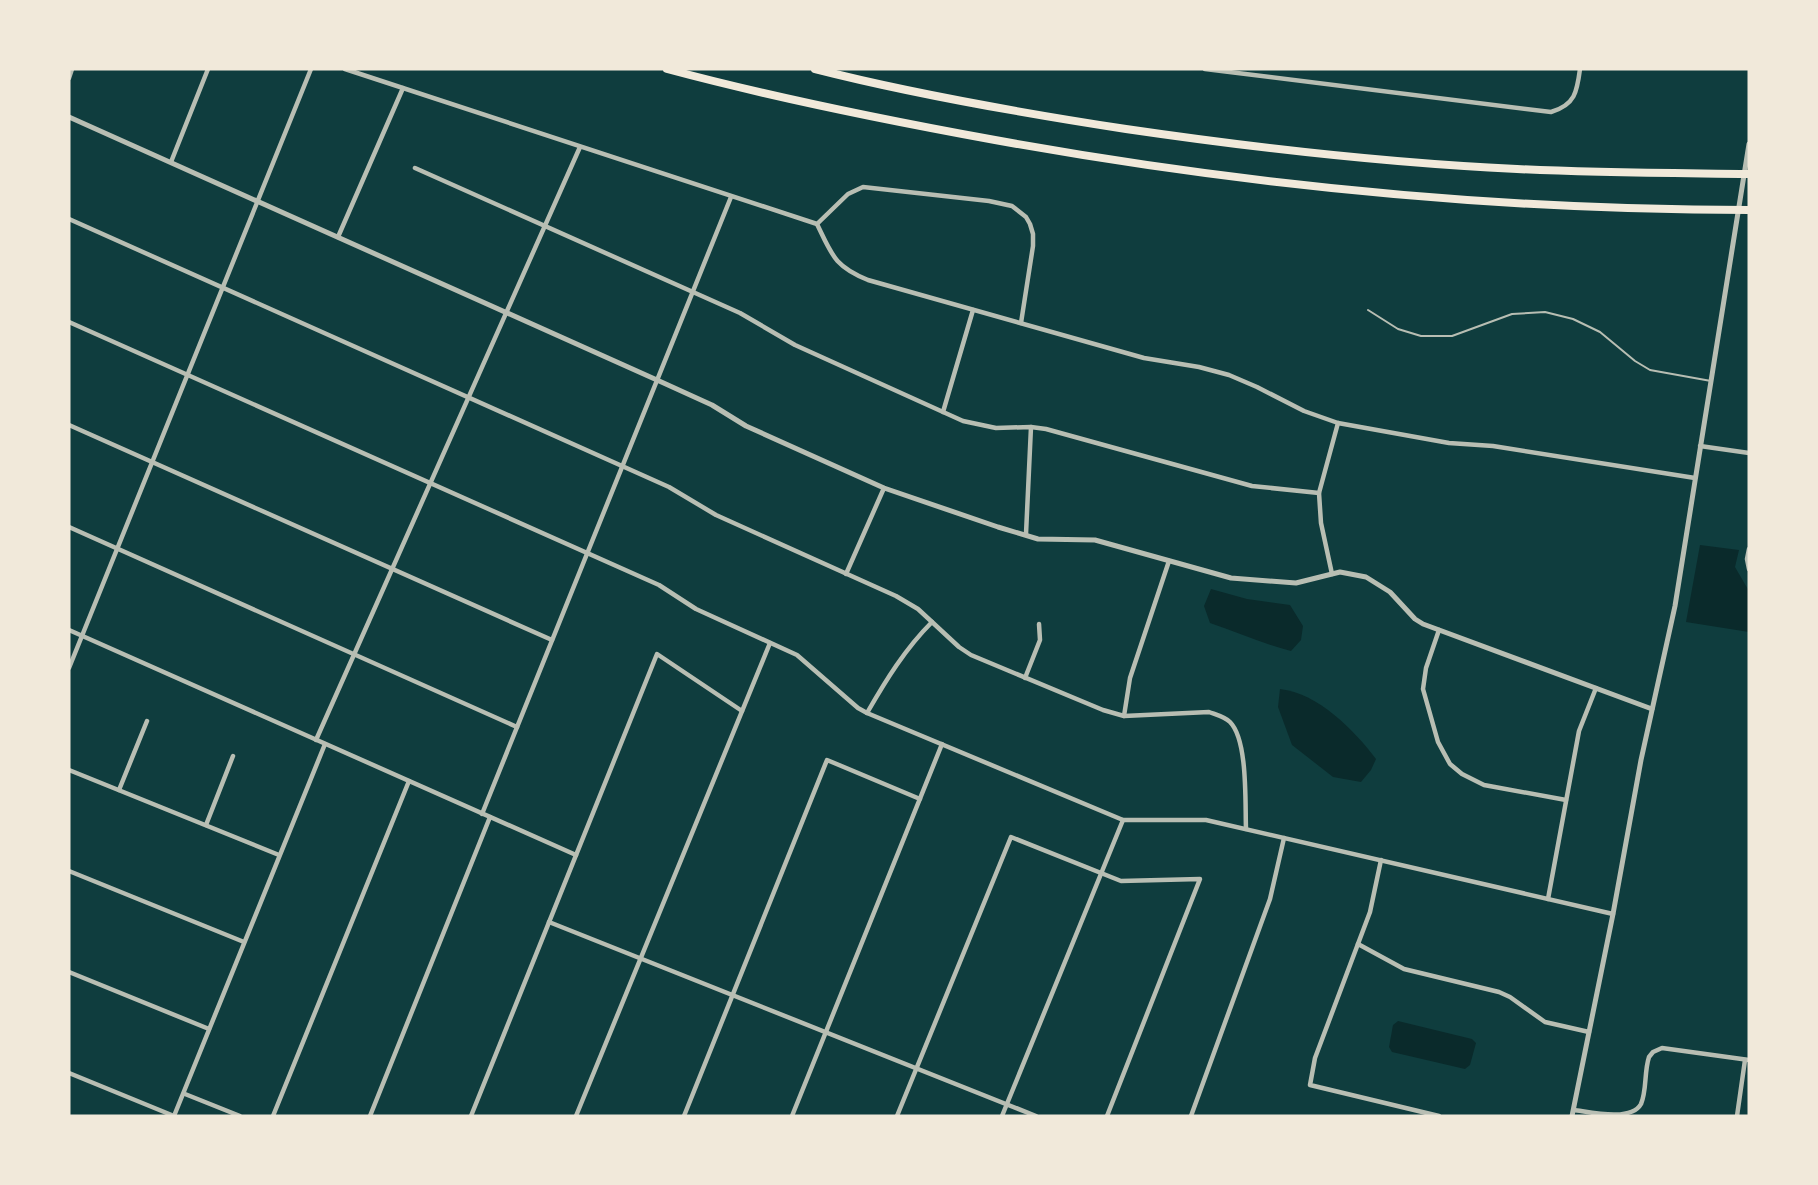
<svg xmlns="http://www.w3.org/2000/svg" width="1818" height="1185" font-family="Karla,sans-serif">
  <style>
    .water { fill: #0a2a2b }
    .lines { fill: none; stroke-linecap: round; stroke-linejoin: round }
    .service { stroke: #b8beb3; stroke-width: 2 }
    .minor { stroke: #b8beb3; stroke-width: 4.5 }
    .tertiary { stroke: #b8beb3; stroke-width: 5 }
    .motorway { stroke: #f1e9da; stroke-width: 8 }
  </style>
  <rect width="100%" height="100%" fill="#0f3d3e"/>
  <g class="water">
    <path d="M 1700,545 L 1739,550 L 1735,567 L 1749,591 L 1749,632 L 1686,622 Z"/>
    <path d="M 1211,589 L 1247,599 L 1290,605 L 1303,626 L 1301,640 L 1291,651 C 1263,644 1237,632 1210,623 L 1204,606 Z"/>
    <path d="M 1280,689 C 1318,693 1354,730 1376,759 L 1371,770 L 1361,782 L 1333,777 L 1292,745 L 1278,707 Z"/>
    <path d="M 1398,1021 L 1472,1039 L 1476,1043 L 1470,1065 L 1465,1069 L 1392,1052 L 1389,1047 L 1393,1025 Z"/>
  </g>
  <g class="lines">
    <path class="service" d="M 1368,310 L 1398,329 L 1421,336 L 1452,336 L 1512,314 L 1545,312 L 1573,319 L 1600,332 L 1635,361 L 1650,370 L 1711,381"/>
    <g class="minor">
      <path d="M 345,69 L 817,224 L 848,194 L 863,187 L 989,201 L 1012,206 L 1026,217 L 1030,224 L 1033,234 L 1033,246 L 1021,323"/>
      <path d="M 1205,69 L 1551,112 C 1575,105 1577,92 1580,69"/>
      <path d="M 69,78 L 72,69"/>
      <path d="M 171,162 L 208,69"/>
      <path d="M 415,168 L 740,313 L 795,345 L 963,421 L 996,428 L 1031,427 L 1046,429 L 1252,486 L 1319,493"/>
      <path d="M 69,219 L 669,487 L 716,515 L 896,596 L 918,609 L 959,647 L 971,655 L 1103,710 L 1124,716 L 1209,712 C 1217,715 1225,717 1230,722 C 1248,740 1245,803 1246,829"/>
      <path d="M 817,224 C 832,255 834,266 868,280 L 1144,358 L 1199,367 L 1229,375 L 1257,387 L 1304,411 L 1338,423 L 1449,443 L 1493,446 L 1695,478"/>
      <path d="M 338,237 L 403,88"/>
      <path d="M 69,322 L 659,585 L 696,609 L 797,655 L 858,708 L 867,713 L 1123,820 L 1206,820 L 1613,914"/>
      <path d="M 943,412 L 973,310"/>
      <path d="M 69,425 L 552,640"/>
      <path d="M 1700,446 L 1749,453"/>
      <path d="M 69,527 L 517,727"/>
      <path d="M 1026,534 L 1031,427"/>
      <path d="M 1749,549 L 1747,559 L 1749,569"/>
      <path d="M 846,574 L 884,488"/>
      <path d="M 1332,574 L 1321,523 L 1319,493 L 1338,423"/>
      <path d="M 69,630 L 576,855"/>
      <path d="M 1439,630 L 1426,668 L 1423,689 L 1438,742 L 1450,764 L 1462,774 L 1484,785 L 1566,800"/>
      <path d="M 69,668 L 311,69"/>
      <path d="M 1025,678 L 1040,640 L 1039,624"/>
      <path d="M 867,713 C 886,680 905,649 932,622"/>
      <path d="M 1124,716 L 1130,678 L 1169,561"/>
      <path d="M 316,740 L 580,147"/>
      <path d="M 69,770 L 279,855"/>
      <path d="M 119,790 L 147,721"/>
      <path d="M 482,814 L 731,197"/>
      <path d="M 206,825 L 233,756"/>
      <path d="M 1381,860 L 1370,912 L 1315,1058 L 1310,1085 L 1439,1116"/>
      <path d="M 69,871 L 244,942"/>
      <path d="M 1548,899 L 1579,731 L 1596,688"/>
      <path d="M 549,922 L 1036,1116"/>
      <path d="M 1358,944 L 1404,969 L 1499,992 L 1510,997 L 1545,1022 L 1589,1032"/>
      <path d="M 69,972 L 209,1029"/>
      <path d="M 69,1073 L 174,1116"/>
      <path d="M 185,1094 L 240,1116"/>
      <path d="M 1574,1110 C 1590,1112 1631,1122 1641,1104 C 1647,1090 1644,1072 1649,1057 L 1653,1052 L 1662,1048 L 1749,1060"/>
      <path d="M 174,1116 L 325,744"/>
      <path d="M 273,1116 L 409,781"/>
      <path d="M 370,1116 L 490,817"/>
      <path d="M 471,1116 L 657,654 L 742,711"/>
      <path d="M 576,1116 L 770,643"/>
      <path d="M 684,1116 L 827,760 L 920,799"/>
      <path d="M 792,1116 L 942,744"/>
      <path d="M 897,1116 L 1011,837 L 1121,881 L 1200,879 L 1107,1116"/>
      <path d="M 1002,1116 L 1123,820"/>
      <path d="M 1191,1116 L 1270,899 L 1284,838"/>
      <path d="M 1737,1116 L 1745,1060"/>
    </g>
    <g class="tertiary">
      <path d="M 69,117 L 657,380 L 712,405 L 746,426 L 884,488 L 998,527 L 1038,539 L 1095,540 L 1231,578 L 1296,583 L 1340,572 L 1366,577 L 1390,592 L 1415,619 L 1423,624 L 1652,709"/>
      <path d="M 1572,1116 L 1613,914 L 1641,760 L 1675,606 L 1749,144"/>
    </g>
    <g class="motorway">
      <path d="M 667,69 C 775,98 885,120 995,140 C 1244,185 1496,210 1749,210"/>
      <path d="M 815,69 C 917,95 1022,113 1126,129 C 1256,148 1386,163 1517,169 C 1594,173 1672,173 1749,174"/>
    </g>
  </g>
  <rect width="1818" height="1185" fill="none" stroke="#f1e9da" stroke-width="141"/>
</svg>
